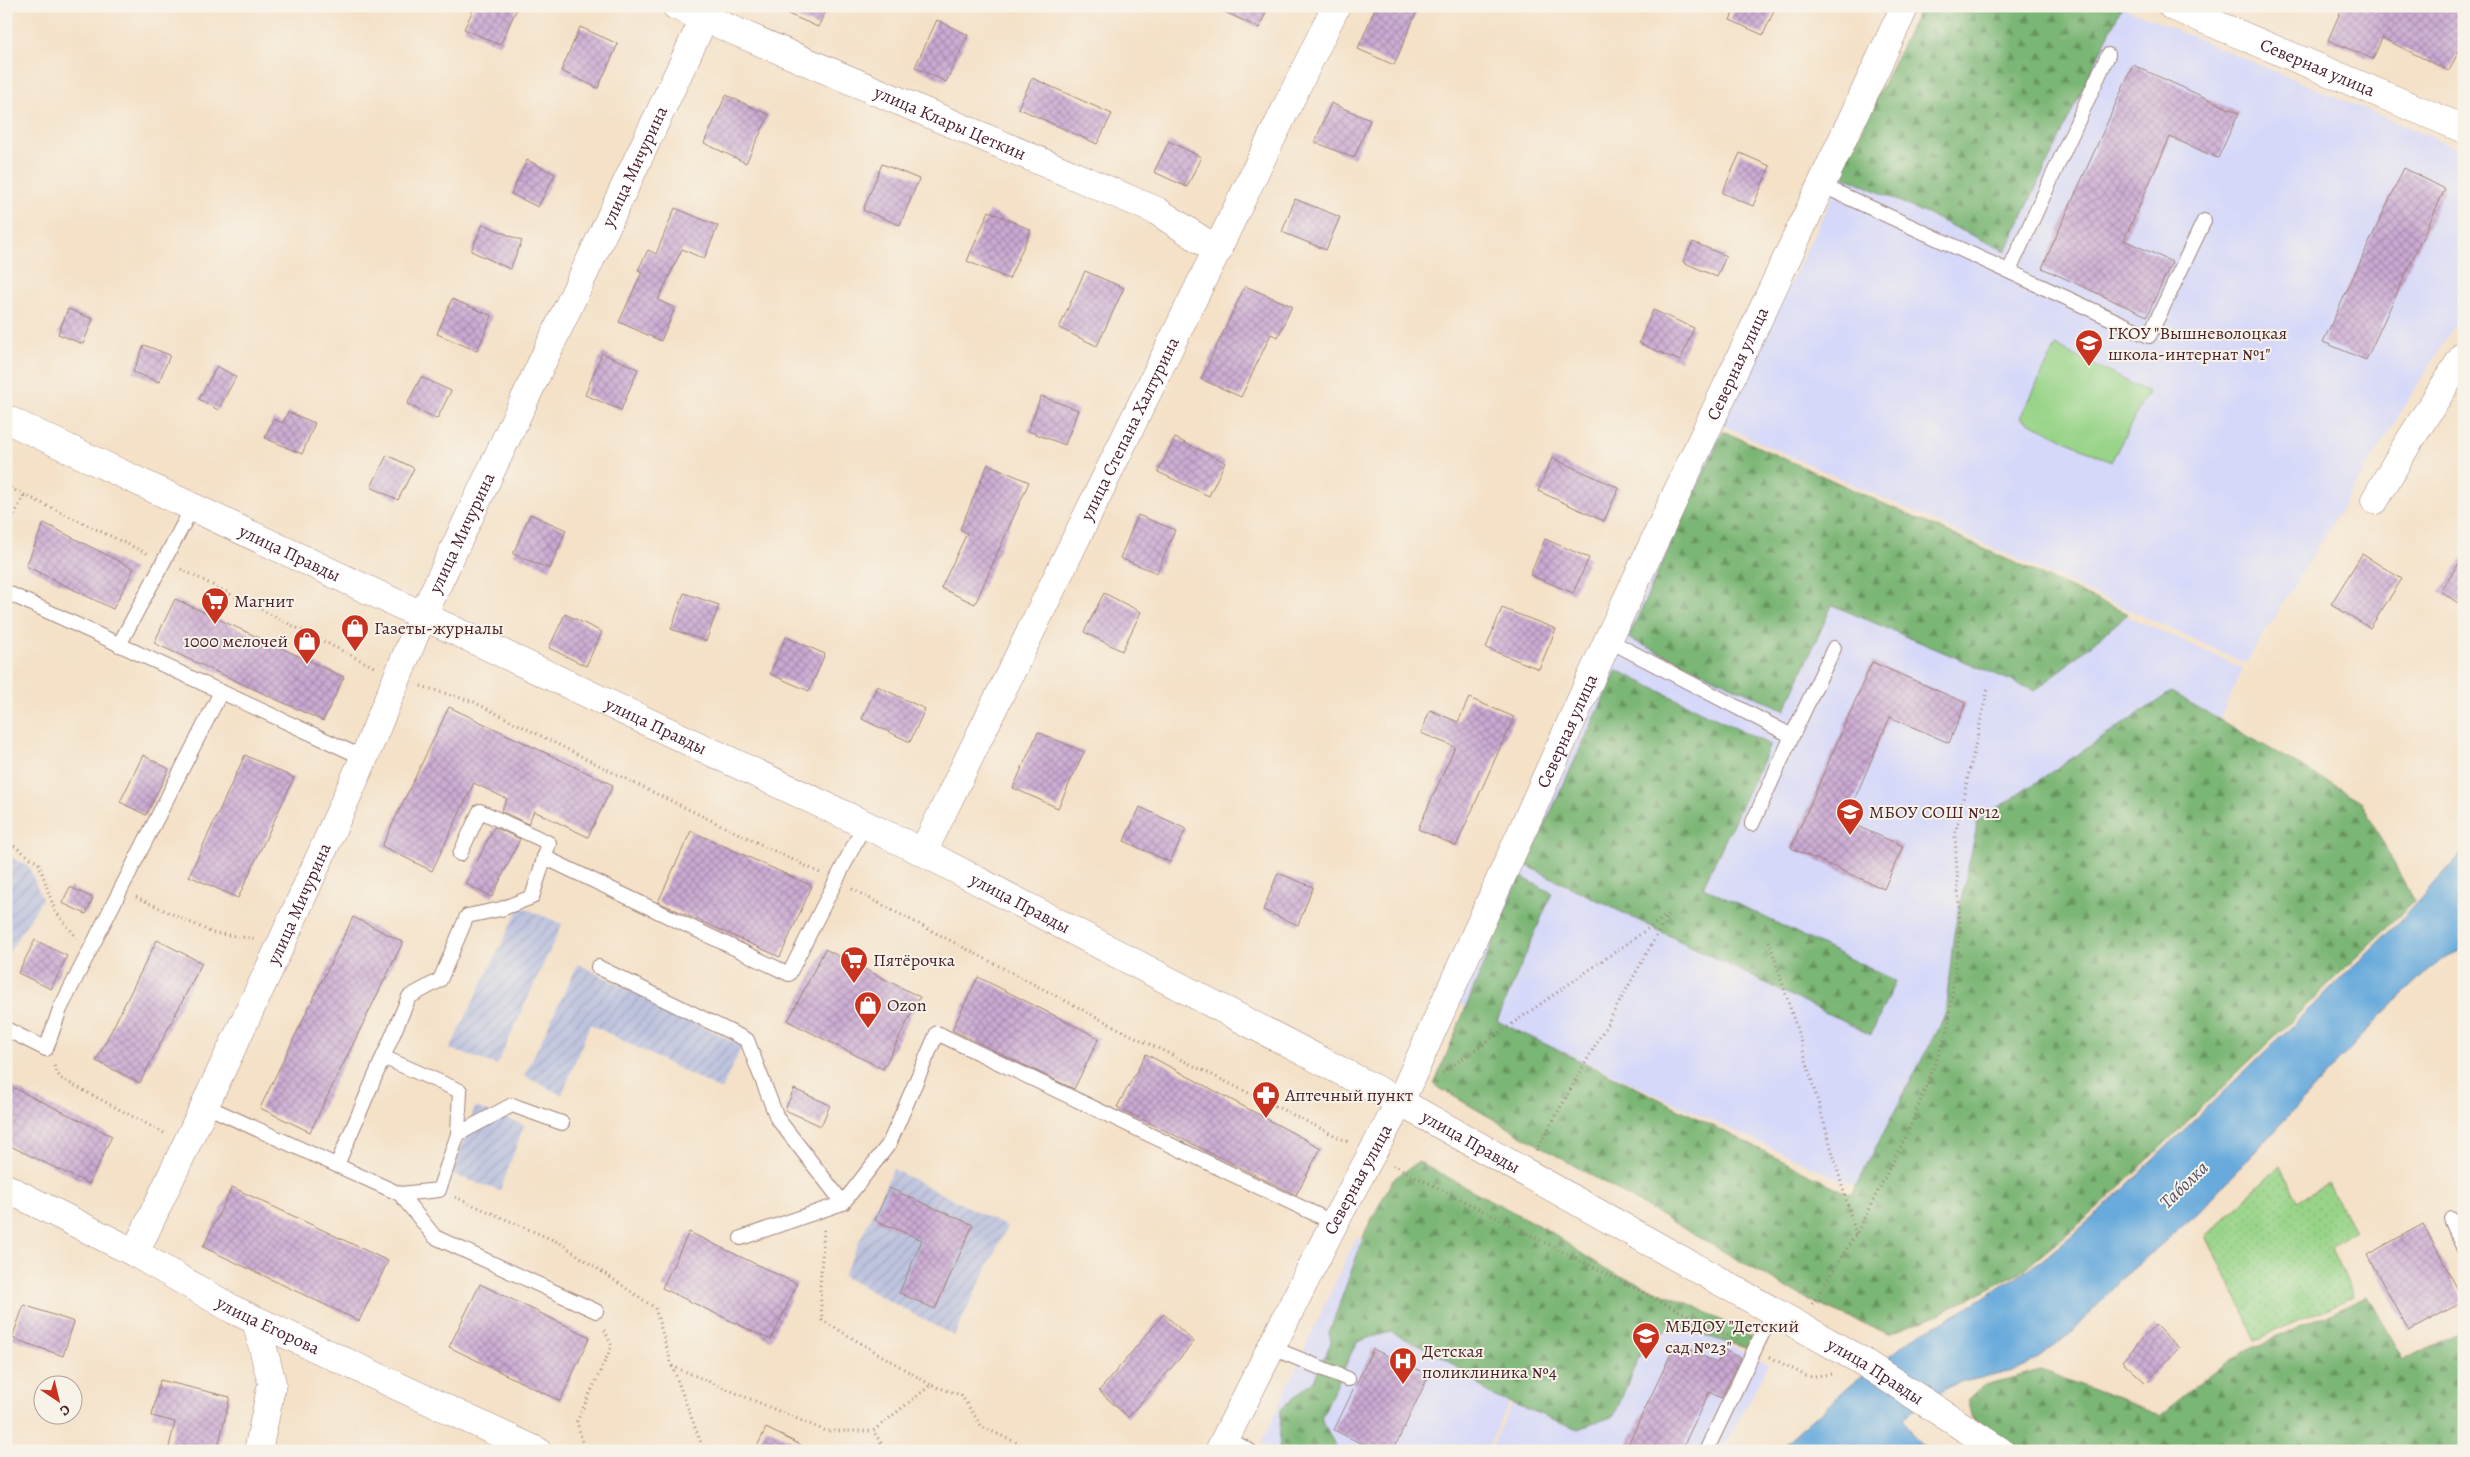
<svg xmlns="http://www.w3.org/2000/svg" width="2470" height="1457" font-family="Alegreya,serif">
  <style>
    .built { fill: #d5d8f9 }
    .industrial { fill: url(#industrial-furrows) }
    .forest { fill: url(#forest-firs); stroke: #626a50 }
    .garden { fill: url(#garden-dots); stroke: #717a5a }
    .pitch { fill: #98d488; stroke: #717a5a }
    .water { fill: #67aadc; stroke: #586484 }
    .building { fill: url(#building-cross-hatch) }
    .lines { fill: none; stroke-linecap: round; stroke-linejoin: round }
    .lane-casing { stroke: #9f8079; stroke-width: 16 }
    .street-casing { stroke: #9f8079; stroke-width: 29 }
    .secondary-casing { stroke: #9f8079; stroke-width: 29 }
    .path { stroke: #9f8079; stroke-width: 3; stroke-dasharray: 1 4; stroke-linecap: butt }
    .lane { stroke: #fff; stroke-width: 14 }
    .street { stroke: #fff; stroke-width: 28 }
    .secondary { stroke: #fff; stroke-width: 28 }
    .labels { text-anchor: middle; dominant-baseline: central; stroke-width: 4; stroke-linejoin: round; paint-order: stroke }
    .street-label { font-size: 18px; fill: #4a1f2b; stroke: #f7f3e8 }
    .poi-label { font-size: 18px; fill: #4a1f2b; stroke: #f7f3e8; text-anchor: start }
    .water-label { font-size: 19px; font-style: italic; fill: #545069; stroke: #f7f3e8 }
  </style>
  <defs>
    <pattern id="industrial-furrows" width="10" height="10" patternUnits="userSpaceOnUse" patternTransform="scale(1.25)"><rect width="10" height="10" fill="#bdc3de"/><path d="M-1 1l2-2M0 10L10 0M9 11l2-2" fill="none" stroke="#a4a7bf"/></pattern>
    <pattern id="forest-firs" width="22" height="20" patternUnits="userSpaceOnUse" patternTransform="scale(1.25)"><rect width="22" height="20" fill="#7ab674"/><path d="M5 1l3.5 6h-7zM16 11l3.5 6h-7z" fill="#66935f"/></pattern>
    <pattern id="garden-dots" width="8" height="8" patternUnits="userSpaceOnUse" patternTransform="scale(1.25)"><rect width="8" height="8" fill="#98d488"/><path d="M2 2h.1M6 6h.1" fill="none" stroke="#84b676" stroke-width="1.8" stroke-linecap="round"/></pattern>
    <pattern id="building-cross-hatch" width="8" height="8" patternUnits="userSpaceOnUse" patternTransform="scale(1.25)"><rect width="8" height="8" fill="#caa9d3"/><path d="M0 0l8 8M0 8l8-8" fill="none" stroke="#a689ab"/></pattern>
  </defs>
  <rect width="100%" height="100%" fill="#f7f3e8"/>
  <filter id="ink" filterUnits="userSpaceOnUse"><feTurbulence type="fractalNoise" baseFrequency=".02" numOctaves="2"/><feDisplacementMap in="SourceGraphic" scale="10" xChannelSelector="R" yChannelSelector="G"/><feConvolveMatrix kernelMatrix="1 2 1 2 8 2 1 2 1" color-interpolation-filters="sRGB"/></filter>
  <filter id="wash" filterUnits="userSpaceOnUse"><feTurbulence type="fractalNoise" baseFrequency=".0096" numOctaves="4" result="noise"/><feDisplacementMap in="SourceGraphic" scale="20" xChannelSelector="R" yChannelSelector="G"/><feGaussianBlur stdDeviation="1.12" result="paint"/><feColorMatrix in="noise" values="0 0 0 0 0 0 0 0 0 0 0 0 0 0 0 0 0 1.4 0 .05"/><feComposite in="paint" operator="in"/></filter>
  <g filter="url(#wash)">
    <rect width="100%" height="100%" fill="#f4e1c7"/>
    <g class="built">
      <path d="M 1924,6 L 2120,6 L 2464,151 L 2464,310 L 2246,663 L 1722,425 Z"/>
      <path d="M 1718,433 L 2243,668 L 1980,1244 L 1457,1003 Z"/>
      <path d="M 1356,1237 L 1546,1326 L 1486,1451 L 1274,1451 L 1261,1444 Z"/>
      <path d="M 1576,1269 L 1769,1365 L 1722,1451 L 1490,1451 Z"/>
    </g>
    <g class="industrial">
      <path d="M 6,854 L 29,867 L 42,899 L 6,957 Z"/>
      <path d="M 520,906 L 562,924 L 497,1065 L 450,1049 Z"/>
      <path d="M 578,964 L 742,1046 L 721,1090 L 590,1024 L 562,1095 L 524,1076 Z"/>
      <path d="M 475,1107 L 524,1125 L 500,1191 L 452,1174 Z"/>
      <path d="M 893,1169 L 1007,1227 L 954,1336 L 843,1276 Z"/>
    </g>
    <g class="forest">
      <path d="M 1921,6 L 2122,6 L 2006,251 L 1840,174 Z"/>
      <path d="M 1723,431 L 2128,614 L 2035,691 L 1832,605 L 1785,710 L 1628,638 Z"/>
      <path d="M 1617,670 L 1770,745 L 1703,887 L 1895,981 L 1871,1035 L 1526,865 Z"/>
      <path d="M 2171,692 L 2361,801 L 2414,901 L 2096,1210 L 2022,1271 L 1937,1315 L 1888,1334 L 1808,1300 L 1434,1085 L 1520,876 L 1552,893 L 1497,1021 L 1631,1085 L 1851,1195 L 1945,1015 L 1954,933 L 1978,821 Z"/>
      <path d="M 1419,1162 L 1547,1230 L 1606,1270 L 1695,1306 L 1752,1338 L 1750,1349 L 1671,1326 L 1641,1351 L 1614,1416 L 1578,1429 L 1493,1396 L 1445,1358 L 1391,1332 L 1357,1341 L 1321,1418 L 1338,1451 L 1279,1451 L 1281,1409 L 1314,1380 L 1331,1342 L 1329,1333 L 1366,1230 L 1393,1179 Z"/>
      <path d="M 2367,1296 L 2403,1360 L 2464,1332 L 2464,1451 L 2021,1451 L 1973,1418 L 1968,1399 L 1982,1386 L 2041,1370 L 2160,1415 L 2230,1359 Z"/>
    </g>
    <path class="garden" d="M 2281,1165 L 2297,1201 L 2328,1184 L 2354,1231 L 2331,1247 L 2354,1296 L 2256,1340 L 2206,1236 Z"/>
    <path class="pitch" d="M 2056,346 L 2148,392 L 2111,462 L 2020,418 Z"/>
    <path class="water" d="M 2464,851 L 2464,949 L 2439,960 L 2378,1019 L 2199,1212 L 2119,1281 L 2071,1333 L 2025,1367 L 1948,1386 L 1903,1418 L 1914,1437 L 1929,1451 L 1777,1451 L 1849,1387 L 1912,1338 L 1960,1312 L 2041,1261 L 2096,1215 L 2399,922 Z"/>
    <g id="blocks">
      <g class="building">
        <path d="M 475,6 L 518,6 L 500,45 L 464,29 Z"/>
        <path d="M 770,6 L 828,6 L 818,27 Z"/>
        <path d="M 1212,6 L 1269,6 L 1259,28 Z"/>
        <path d="M 1376,6 L 1419,6 L 1394,65 L 1358,49 Z"/>
        <path d="M 1736,6 L 1776,6 L 1763,35 L 1730,20 Z"/>
        <path d="M 2343,6 L 2464,6 L 2464,40 L 2449,71 L 2382,38 L 2373,59 L 2328,40 Z"/>
        <path d="M 937,20 L 968,35 L 946,82 L 915,67 Z"/>
        <path d="M 580,27 L 618,44 L 598,88 L 561,71 Z"/>
        <path d="M 2133,65 L 2239,113 L 2218,158 L 2170,137 L 2124,240 L 2172,262 L 2147,316 L 2042,268 Z"/>
        <path d="M 1032,78 L 1112,114 L 1097,144 L 1018,108 Z"/>
        <path d="M 726,95 L 769,115 L 746,163 L 704,143 Z"/>
        <path d="M 1331,103 L 1370,120 L 1354,158 L 1315,142 Z"/>
        <path d="M 1169,141 L 1201,157 L 1187,187 L 1154,172 Z"/>
        <path d="M 1740,153 L 1770,166 L 1753,206 L 1722,193 Z"/>
        <path d="M 527,160 L 555,174 L 538,207 L 511,194 Z"/>
        <path d="M 882,164 L 919,179 L 900,225 L 863,210 Z"/>
        <path d="M 2404,168 L 2445,189 L 2366,360 L 2323,342 Z"/>
        <path d="M 1295,199 L 1340,217 L 1326,250 L 1282,232 Z"/>
        <path d="M 675,208 L 718,226 L 704,259 L 682,249 L 658,300 L 675,308 L 661,341 L 619,322 L 642,272 L 638,270 L 648,250 L 656,254 Z"/>
        <path d="M 989,211 L 1031,230 L 1009,279 L 967,261 Z"/>
        <path d="M 483,224 L 522,241 L 510,269 L 471,251 Z"/>
        <path d="M 1693,242 L 1726,256 L 1717,277 L 1683,262 Z"/>
        <path d="M 1085,271 L 1124,288 L 1097,346 L 1059,328 Z"/>
        <path d="M 1245,286 L 1292,306 L 1278,337 L 1271,334 L 1241,397 L 1201,379 Z"/>
        <path d="M 452,299 L 492,316 L 477,351 L 437,334 Z"/>
        <path d="M 68,309 L 93,319 L 83,344 L 58,334 Z"/>
        <path d="M 1653,310 L 1694,328 L 1680,361 L 1639,343 Z"/>
        <path d="M 144,345 L 170,355 L 159,382 L 133,372 Z"/>
        <path d="M 602,353 L 638,369 L 621,410 L 585,395 Z"/>
        <path d="M 217,366 L 236,377 L 218,410 L 199,399 Z"/>
        <path d="M 421,377 L 451,391 L 437,419 L 407,404 Z"/>
        <path d="M 1041,396 L 1078,410 L 1065,445 L 1028,431 Z"/>
        <path d="M 288,412 L 315,423 L 302,454 L 265,438 L 273,419 L 283,423 Z"/>
        <path d="M 1175,438 L 1225,462 L 1209,496 L 1158,472 Z"/>
        <path d="M 387,455 L 414,468 L 398,500 L 371,487 Z"/>
        <path d="M 1552,458 L 1619,488 L 1604,521 L 1538,491 Z"/>
        <path d="M 988,464 L 1029,482 L 975,604 L 941,588 L 967,533 L 960,529 Z"/>
        <path d="M 530,514 L 566,530 L 550,569 L 513,554 Z"/>
        <path d="M 1138,515 L 1175,530 L 1157,573 L 1120,558 Z"/>
        <path d="M 44,523 L 134,569 L 113,609 L 26,566 Z"/>
        <path d="M 1545,539 L 1589,558 L 1573,593 L 1530,575 Z"/>
        <path d="M 2362,554 L 2402,579 L 2370,628 L 2331,604 Z"/>
        <path d="M 2464,556 L 2464,607 L 2440,591 Z"/>
        <path d="M 684,593 L 719,605 L 706,641 L 671,629 Z"/>
        <path d="M 1104,593 L 1141,612 L 1122,651 L 1084,632 Z"/>
        <path d="M 175,599 L 344,677 L 323,721 L 154,643 Z"/>
        <path d="M 1502,608 L 1556,629 L 1539,669 L 1486,648 Z"/>
        <path d="M 565,614 L 602,632 L 586,666 L 549,648 Z"/>
        <path d="M 786,637 L 825,654 L 809,691 L 770,674 Z"/>
        <path d="M 1872,662 L 1966,703 L 1949,743 L 1890,717 L 1845,821 L 1903,846 L 1884,889 L 1791,848 Z"/>
        <path d="M 877,686 L 925,709 L 910,742 L 862,719 Z"/>
        <path d="M 1469,698 L 1514,717 L 1456,846 L 1418,829 L 1455,747 L 1421,733 L 1430,710 L 1458,722 Z"/>
        <path d="M 449,707 L 613,785 L 588,837 L 534,811 L 528,824 L 501,811 L 507,799 L 474,783 L 432,871 L 382,846 Z"/>
        <path d="M 1038,732 L 1084,752 L 1058,808 L 1013,788 Z"/>
        <path d="M 143,755 L 169,769 L 146,815 L 120,802 Z"/>
        <path d="M 245,755 L 294,778 L 238,898 L 189,876 Z"/>
        <path d="M 1140,807 L 1186,829 L 1170,862 L 1124,841 Z"/>
        <path d="M 494,827 L 520,839 L 492,897 L 466,884 Z"/>
        <path d="M 691,831 L 812,886 L 780,957 L 658,902 Z"/>
        <path d="M 1278,873 L 1313,887 L 1298,925 L 1263,910 Z"/>
        <path d="M 70,887 L 93,898 L 86,914 L 62,903 Z"/>
        <path d="M 353,917 L 403,942 L 310,1132 L 260,1108 Z"/>
        <path d="M 35,940 L 67,956 L 51,989 L 18,973 Z"/>
        <path d="M 157,940 L 202,963 L 140,1083 L 96,1061 Z"/>
        <path d="M 825,949 L 920,997 L 883,1069 L 788,1021 Z"/>
        <path d="M 978,977 L 1099,1038 L 1074,1089 L 952,1030 Z"/>
        <path d="M 1146,1054 L 1321,1148 L 1296,1195 L 1117,1107 Z"/>
        <path d="M 6,1084 L 112,1136 L 89,1184 L 6,1144 Z"/>
        <path d="M 794,1089 L 830,1105 L 821,1126 L 785,1110 Z"/>
        <path d="M 232,1187 L 388,1261 L 359,1321 L 203,1247 Z"/>
        <path d="M 889,1188 L 973,1225 L 935,1309 L 899,1293 L 922,1240 L 875,1220 Z"/>
        <path d="M 2423,1224 L 2464,1301 L 2409,1331 L 2367,1255 Z"/>
        <path d="M 689,1232 L 797,1284 L 771,1340 L 662,1288 Z"/>
        <path d="M 480,1284 L 590,1337 L 560,1401 L 449,1347 Z"/>
        <path d="M 24,1305 L 74,1322 L 63,1356 L 12,1338 Z"/>
        <path d="M 1164,1314 L 1194,1342 L 1128,1417 L 1099,1391 Z"/>
        <path d="M 2155,1325 L 2179,1348 L 2146,1383 L 2122,1361 Z"/>
        <path d="M 1676,1343 L 1717,1363 L 1724,1350 L 1741,1358 L 1721,1398 L 1709,1392 L 1681,1451 L 1625,1451 Z"/>
        <path d="M 1373,1349 L 1429,1375 L 1393,1451 L 1376,1451 L 1334,1430 Z"/>
        <path d="M 160,1380 L 230,1397 L 217,1451 L 168,1451 L 175,1422 L 152,1416 Z"/>
        <path d="M 766,1428 L 813,1451 L 755,1451 Z"/>
      </g>
    </g>
  </g>
  <g filter="url(#ink)">
    <use href="#blocks" fill-opacity="0" stroke="#9f8079" stroke-width="1"/>
    <g class="lines">
      <g class="lane-casing">
        <g id="lane">
          <path d="M 1821,185 L 2149,336 L 2204,221"/>
          <path d="M 2009,271 L 2108,55"/>
          <path d="M 6,592 L 364,758"/>
          <path d="M 1608,640 L 1792,736 L 1752,824"/>
          <path d="M 119,645 L 192,508"/>
          <path d="M 1792,736 L 1834,648"/>
          <path d="M 544,857 L 789,974 L 864,825"/>
          <path d="M 598,967 L 747,1040 L 777,1118 L 843,1203"/>
          <path d="M 6,1029 L 46,1049 L 60,1009 L 221,692"/>
          <path d="M 383,1057 L 460,1091 L 458,1134"/>
          <path d="M 206,1106 L 400,1194 L 439,1190 L 458,1134 L 512,1105 L 562,1123"/>
          <path d="M 337,1165 L 409,997 L 440,980 L 467,916 L 501,909 L 532,897 L 549,843 L 480,811 L 460,854"/>
          <path d="M 400,1194 L 435,1237 L 596,1311"/>
          <path d="M 2451,1219 L 2464,1249"/>
          <path d="M 741,1238 L 843,1203 L 889,1144 L 937,1033 L 1334,1223"/>
          <path d="M 1270,1347 L 1348,1379"/>
          <path d="M 1225,1437 L 1250,1451"/>
          <path d="M 1706,1451 L 1773,1311"/>
        </g>
      </g>
      <g class="street-casing">
        <g id="street">
          <path id="s1" d="M 676,6 L 1157,211 L 1218,251"/>
          <path id="s2" d="M 2172,6 L 2464,129"/>
          <path d="M 2375,500 L 2403,451 L 2464,355"/>
          <path id="s3" d="M 923,852 L 1336,6"/>
          <path id="s4" d="M 6,1188 L 135,1253 L 234,1310 L 537,1451"/>
          <path id="s5" d="M 135,1253 L 282,942 L 364,758 L 423,615 L 710,6"/>
          <path d="M 256,1321 L 272,1383 L 258,1451"/>
          <path id="s6" d="M 1219,1451 L 1334,1223 L 1400,1102 L 1608,640 L 1905,6"/>
        </g>
      </g>
      <g class="secondary-casing">
        <g id="secondary">
          <path id="s7" d="M 6,419 L 923,852 L 1400,1102 L 1860,1360 L 2000,1451"/>
        </g>
      </g>
      <g class="path">
        <path d="M 6,486 L 148,554"/>
        <path d="M 6,533 L 24,495"/>
        <path d="M 181,569 L 374,667"/>
        <path d="M 421,686 L 474,702 L 634,783 L 820,873"/>
        <path d="M 6,840 L 39,864 L 55,911 L 77,938"/>
        <path d="M 852,889 L 1123,1031 L 1350,1143"/>
        <path d="M 136,897 L 213,933 L 257,939"/>
        <path d="M 1769,941 L 1799,1036 L 1856,1234"/>
        <path d="M 54,1066 L 60,1078 L 164,1133"/>
        <path d="M 1442,1073 L 1669,914"/>
        <path d="M 1536,1151 L 1667,917"/>
        <path d="M 1393,1165 L 1740,1342"/>
        <path d="M 455,1197 L 560,1243 L 655,1308 L 672,1366 L 826,1431 L 873,1431"/>
        <path d="M 824,1230 L 820,1287 L 822,1320 L 931,1385"/>
        <path d="M 1812,1304 L 1856,1234 L 1909,1130 L 1948,1030 L 1960,926 L 1955,835 L 1988,688"/>
        <path d="M 1770,1357 L 1808,1377 L 1831,1374"/>
        <path d="M 672,1366 L 704,1451"/>
        <path d="M 584,1451 L 577,1421 L 612,1346 L 603,1327"/>
        <path d="M 887,1451 L 873,1431 L 931,1385 L 961,1395 L 982,1427 L 1035,1451"/>
      </g>
      <use href="#lane" class="lane"/>
      <use href="#street" class="street"/>
      <use href="#secondary" class="secondary"/>
    </g>
  </g>
  <defs>
    <g id="school-pin" transform="scale(1.4375)"><path d="M0 17L-7.5 6A9.5 9.5 0 1 1 7.5 6Z" fill="#c8321e" stroke="#f7f3e8"/><path d="M0-5L7-2L0 1L-7-2ZM-4 1L0 2.5L4 1V4Q0 6-4 4Z" fill="#fff"/></g>
    <g id="supermarket-pin" transform="scale(1.4375)"><path d="M0 17L-7.5 6A9.5 9.5 0 1 1 7.5 6Z" fill="#c8321e" stroke="#f7f3e8"/><path d="M-6-5.5h2.5l.6 2H6L4.5 2H-2.5L-4.4-4H-6ZM-1.5 3.2a1.3 1.3 0 1 0 .1 0ZM3 3.2a1.3 1.3 0 1 0 .1 0Z" fill="#fff"/></g>
    <g id="shop-pin" transform="scale(1.4375)"><path d="M0 17L-7.5 6A9.5 9.5 0 1 1 7.5 6Z" fill="#c8321e" stroke="#f7f3e8"/><path d="M-5-2.5h2.3a2.7 3.5 0 0 1 5.4 0H5L5.5 6h-11ZM-1.5-2.5h3a1.5 2.3 0 0 0-3 0Z" fill="#fff"/></g>
    <g id="pharmacy-pin" transform="scale(1.4375)"><path d="M0 17L-7.5 6A9.5 9.5 0 1 1 7.5 6Z" fill="#c8321e" stroke="#f7f3e8"/><path d="M-2-6h4v4h4v4h-4v4h-4v-4h-4v-4h4Z" fill="#fff"/></g>
    <g id="hospital-pin" transform="scale(1.4375)"><path d="M0 17L-7.5 6A9.5 9.5 0 1 1 7.5 6Z" fill="#c8321e" stroke="#f7f3e8"/><path d="M-5-5h3v3.5h4V-5h3V5h-3V1.5h-4V5h-3Z" fill="#fff"/></g>
  </defs>
  <g fill-rule="evenodd">
    <use href="#school-pin" x="2089" y="343"/>
    <use href="#supermarket-pin" x="215" y="601"/>
    <use href="#shop-pin" x="355" y="628"/>
    <use href="#shop-pin" x="307" y="641"/>
    <use href="#school-pin" x="1850" y="812"/>
    <use href="#supermarket-pin" x="854" y="960"/>
    <use href="#shop-pin" x="868" y="1005"/>
    <use href="#pharmacy-pin" x="1266" y="1095"/>
    <use href="#school-pin" x="1646" y="1336"/>
    <use href="#hospital-pin" x="1403" y="1361"/>
  </g>
  <g class="labels">
    <g class="street-label">
      <text stroke="none"><textPath href="#s2" startOffset="158">Северная улица</textPath></text>
      <text stroke="none"><textPath href="#s1" startOffset="298">улица Клары Цеткин</textPath></text>
      <text stroke="none"><textPath href="#s5" startOffset="1196">улица Мичурина</textPath></text>
      <text stroke="none"><textPath href="#s6" startOffset="1205">Северная улица</textPath></text>
      <text stroke="none"><textPath href="#s3" startOffset="471">улица Степана Халтурина</textPath></text>
      <text stroke="none"><textPath href="#s5" startOffset="791">улица Мичурина</textPath></text>
      <text stroke="none"><textPath href="#s7" startOffset="314">улица Правды</textPath></text>
      <text stroke="none"><textPath href="#s7" startOffset="719">улица Правды</textPath></text>
      <text stroke="none"><textPath href="#s6" startOffset="800">Северная улица</textPath></text>
      <text stroke="none"><textPath href="#s5" startOffset="386">улица Мичурина</textPath></text>
      <text stroke="none"><textPath href="#s7" startOffset="1124">улица Правды</textPath></text>
      <text stroke="none"><textPath href="#s7" startOffset="1634">улица Правды</textPath></text>
      <text stroke="none"><textPath href="#s6" startOffset="305">Северная улица</textPath></text>
      <text stroke="none"><textPath href="#s4" startOffset="296">улица Егорова</textPath></text>
      <text stroke="none"><textPath href="#s7" startOffset="2099">улица Правды</textPath></text>
    </g>
    <g class="poi-label">
      <text x="2108" y="333">ГКОУ "Вышневолоцкая<tspan x="2108" dy="21">школа-интернат №1"</tspan></text>
      <text x="234" y="601">Магнит</text>
      <text x="374" y="628">Газеты-журналы</text>
      <text x="288" y="641" text-anchor="end">1000 мелочей</text>
      <text x="1869" y="812">МБОУ СОШ №12</text>
      <text x="873" y="960">Пятёрочка</text>
      <text x="887" y="1005">Ozon</text>
      <text x="1285" y="1095">Аптечный пункт</text>
      <text x="1665" y="1326">МБДОУ "Детский<tspan x="1665" dy="21">сад №23"</tspan></text>
      <text x="1422" y="1351">Детская<tspan x="1422" dy="21">поликлиника №4</tspan></text>
    </g>
    <g class="water-label">
      <text transform="translate(2184 1185) rotate(-44)">Таболка</text>
    </g>
  </g>
  <rect width="2470" height="1457" fill="none" stroke="#f7f3e8" stroke-width="25"/>
  <g transform="translate(58 1400) rotate(145)"><circle r="24" fill="#f7f3e8" stroke="#b29e9c"/>
  <path d="M0-4L9 19L0 12L-9 19Z" fill="#c8321e"/>
  <text y="-8" font-size="14" font-weight="bold" text-anchor="middle" fill="#4a1f2b">С</text>
  </g>
</svg>
